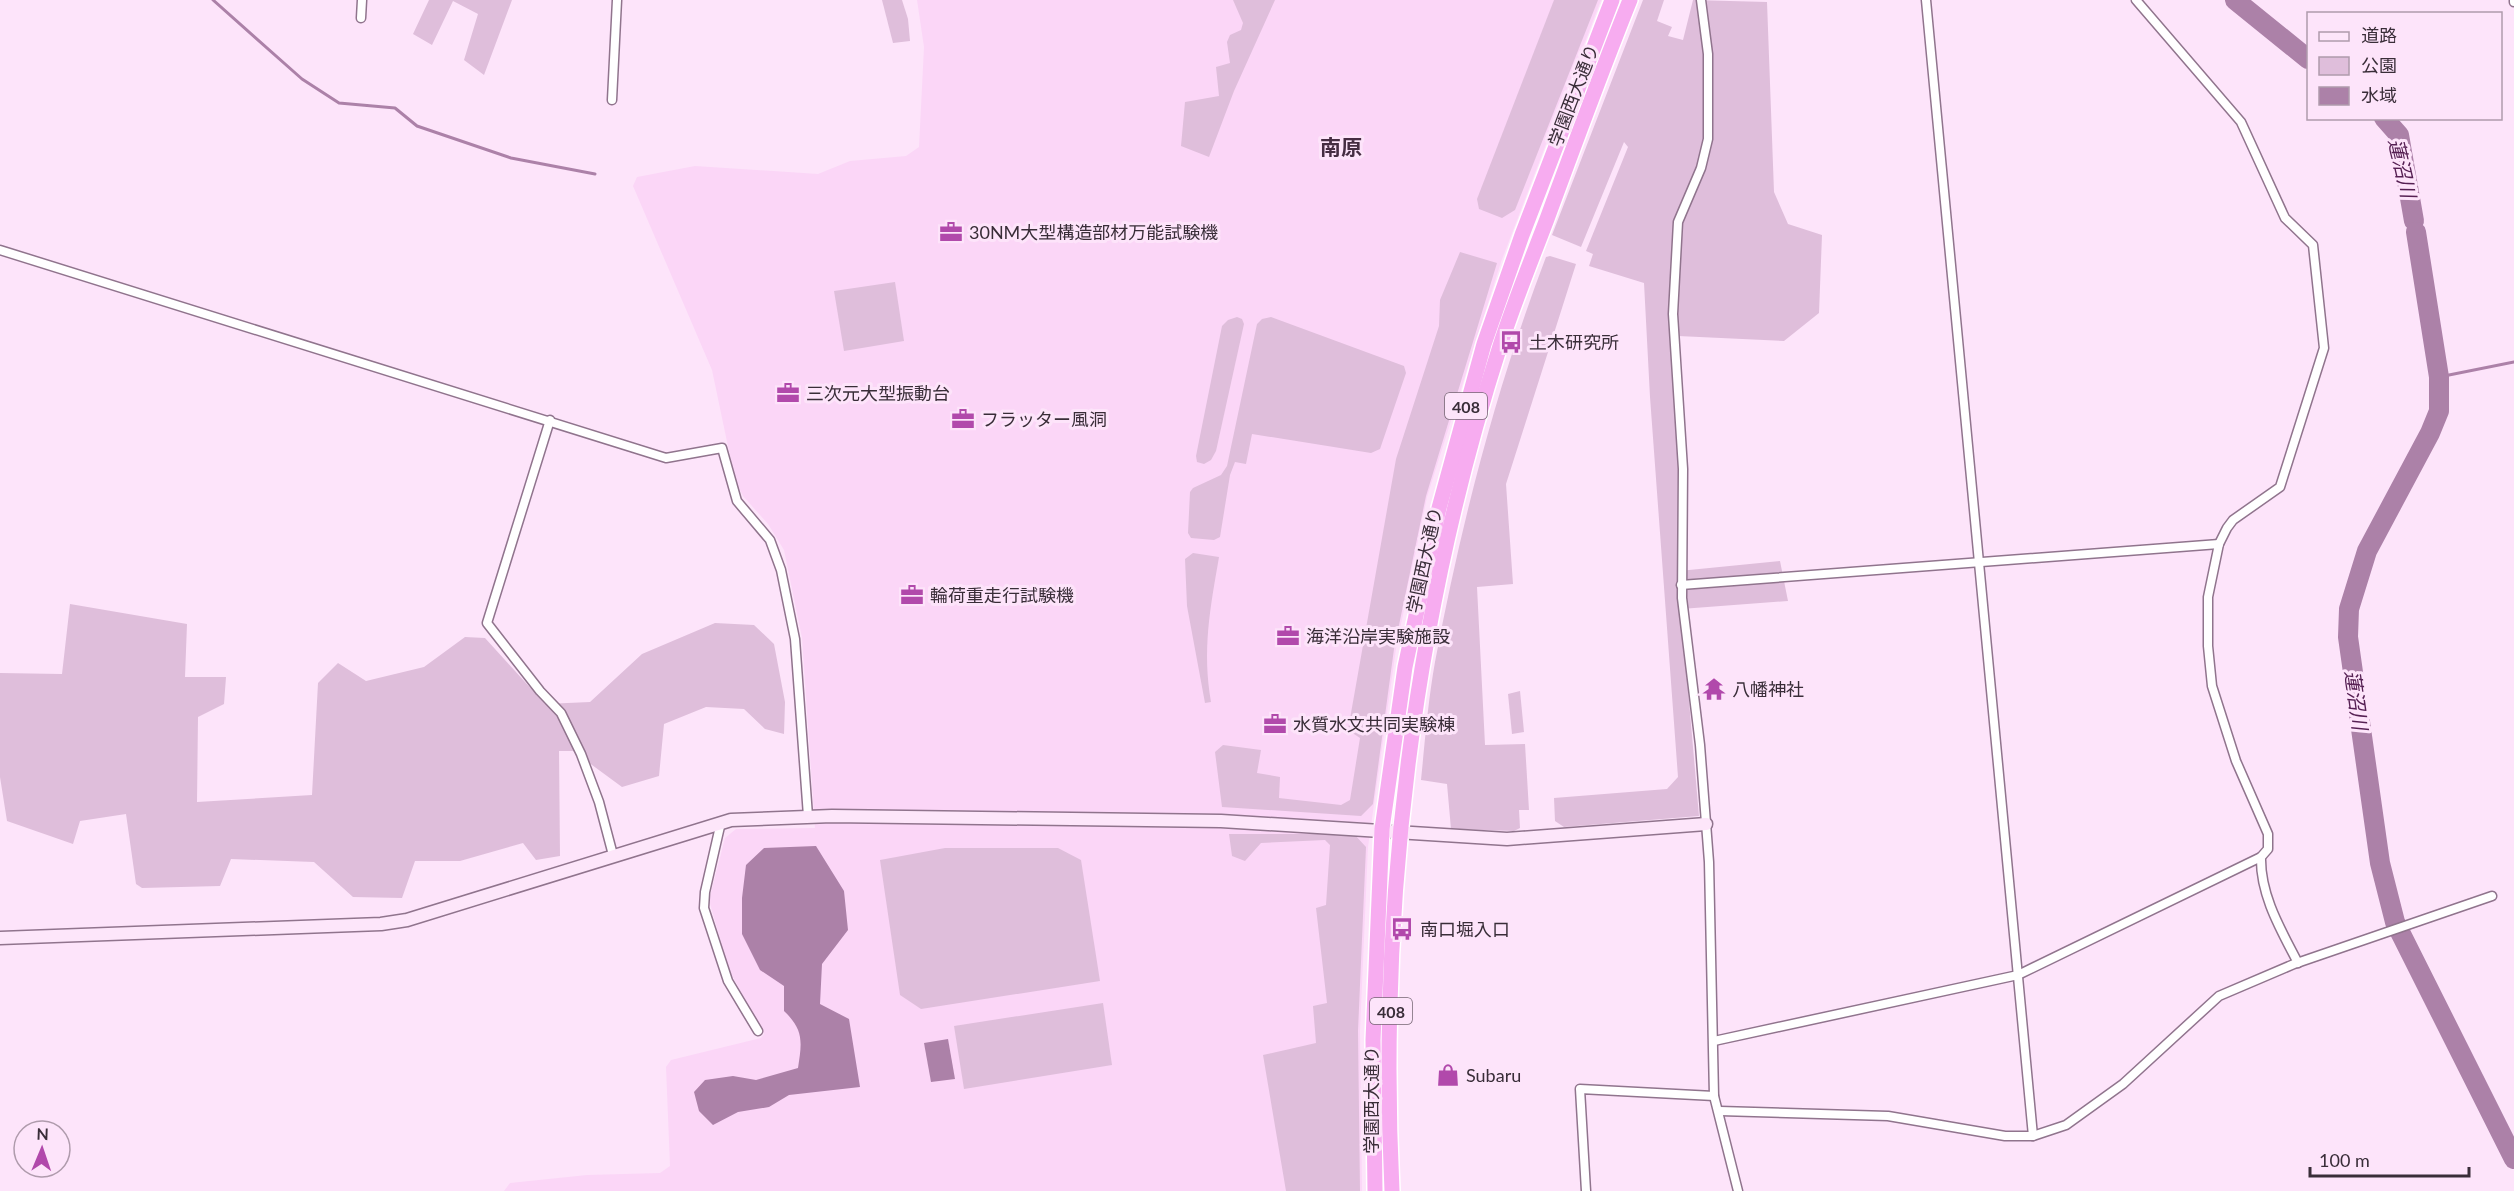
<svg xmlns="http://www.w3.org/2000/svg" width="2514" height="1191" font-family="Lato,'Noto Sans JP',sans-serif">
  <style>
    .built { fill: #fbd6f7 }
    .green { fill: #dfbedb }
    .water { fill: #ac81a8 }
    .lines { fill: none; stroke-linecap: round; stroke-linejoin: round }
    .stream { stroke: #ac81a8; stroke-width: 3 }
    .river { stroke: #ac81a8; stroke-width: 20 }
    .street-casing { stroke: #90748d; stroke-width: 11 }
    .secondary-casing { stroke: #90748d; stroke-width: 15 }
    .highway-casing { stroke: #fff; stroke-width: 18 }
    .street { stroke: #fff; stroke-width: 8 }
    .secondary { stroke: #fde6fa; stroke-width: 12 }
    .highway { stroke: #f7acf0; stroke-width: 15 }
    .labels { text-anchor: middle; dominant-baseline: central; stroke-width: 6; stroke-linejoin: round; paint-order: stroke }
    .shield { fill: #fde4fa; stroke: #746472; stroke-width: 1.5 }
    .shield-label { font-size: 16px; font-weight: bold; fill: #392d38 }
    .street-label { font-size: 18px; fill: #392d38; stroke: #fde4fa }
    .poi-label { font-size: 18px; fill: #392d38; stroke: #fde4fa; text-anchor: start }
    .water-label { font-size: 20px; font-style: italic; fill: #562053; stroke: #fde4fa }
    .quarter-label { font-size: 21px; font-weight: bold; fill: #452d42; stroke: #fde4fa }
  </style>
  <rect width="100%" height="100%" fill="#fde4fa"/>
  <path class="built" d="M 917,0 L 1601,0 L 1501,262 L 1427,497 L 1396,649 L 1368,847 L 1360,1031 L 1362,1191 L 504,1191 L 510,1183 L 587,1175 L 660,1173 L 670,1166 L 666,1067 L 671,1060 L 761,1038 L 764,1034 L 729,970 L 709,900 L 725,838 L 736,829 L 815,828 L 802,638 L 784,550 L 768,524 L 743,496 L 735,480 L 712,370 L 633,186 L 637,177 L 695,166 L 818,174 L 850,161 L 906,156 L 919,147 L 924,47 Z"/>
  <g class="green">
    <path d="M 429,0 L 512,0 L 484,75 L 464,60 L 478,14 L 453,1 L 432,45 L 413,34 Z"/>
    <path d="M 882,0 L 902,0 L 908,19 L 910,41 L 893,43 Z"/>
    <path d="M 1233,0 L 1275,0 L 1234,91 L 1209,157 L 1181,146 L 1185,102 L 1219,96 L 1216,67 L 1230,63 L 1227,42 L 1230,35 L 1241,30 L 1243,23 Z"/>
    <path d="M 1554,0 L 1598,0 L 1515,210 L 1502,218 L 1479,209 L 1477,199 Z"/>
    <path d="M 1643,0 L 1664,0 L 1657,21 L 1672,27 L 1668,36 L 1683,40 L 1693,0 L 1767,2 L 1774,192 L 1788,224 L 1822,235 L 1819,313 L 1784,341 L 1678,336 L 1679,571 L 1780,561 L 1788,601 L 1681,609 L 1699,816 L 1564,827 L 1555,821 L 1554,798 L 1667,789 L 1678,777 L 1650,397 L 1644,283 L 1589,266 L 1593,254 L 1586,251 L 1628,147 L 1624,142 L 1581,247 L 1552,235 Z"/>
    <path d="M 1460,252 L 1497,263 L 1426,496 L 1394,649 L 1373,804 L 1361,816 L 1222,807 L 1215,752 L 1223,745 L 1261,750 L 1257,773 L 1280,777 L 1279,798 L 1341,805 L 1350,800 L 1360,738 L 1348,730 L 1396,459 L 1439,326 L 1440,300 Z"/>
    <path d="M 1550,256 L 1576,264 L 1506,484 L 1513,584 L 1477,587 L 1485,745 L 1525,744 L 1529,810 L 1519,810 L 1520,828 L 1514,831 L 1451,829 L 1447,784 L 1421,780 C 1425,741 1428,701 1435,662 C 1461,524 1496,388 1546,257 Z"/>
    <path d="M 895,282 L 904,341 L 844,351 L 834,291 Z"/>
    <path d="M 1237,317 L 1242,319 L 1244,324 L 1216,451 L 1211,460 L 1204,464 L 1197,462 L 1196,456 L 1222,326 L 1228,320 Z"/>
    <path d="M 1271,317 L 1404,366 L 1406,373 L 1380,449 L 1371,453 L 1252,434 L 1246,464 L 1235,462 L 1230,475 L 1220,537 L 1214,540 L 1191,538 L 1188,533 L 1190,492 L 1193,488 L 1221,475 L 1227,466 L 1257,324 L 1262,319 Z"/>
    <path d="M 1193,553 L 1219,557 C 1210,609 1202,650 1211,702 L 1205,703 L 1187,606 L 1185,559 Z"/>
    <path d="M 70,604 L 187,624 L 185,677 L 226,677 L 224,704 L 198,717 L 197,802 L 312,795 L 318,683 L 338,663 L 366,681 L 424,667 L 465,637 L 485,638 L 545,704 L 590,702 L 642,654 L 715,623 L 754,625 L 774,644 L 785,702 L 784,734 L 765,729 L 744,709 L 706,707 L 664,724 L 659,776 L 622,787 L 573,751 L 559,751 L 560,856 L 536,860 L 523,843 L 460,861 L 415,861 L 402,898 L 353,897 L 314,862 L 231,859 L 220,886 L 142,888 L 136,884 L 126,814 L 80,821 L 73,844 L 7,821 L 0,777 L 0,673 L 62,674 Z"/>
    <path d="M 1520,691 L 1524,732 L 1512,734 L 1508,694 Z"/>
    <path d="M 1229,834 L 1354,834 L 1366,847 L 1358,1031 L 1360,1191 L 1286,1191 L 1263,1055 L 1316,1043 L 1313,1006 L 1327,1003 L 1316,908 L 1326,905 L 1330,845 L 1325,840 L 1261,843 L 1245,861 L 1232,856 Z"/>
    <path d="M 945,848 L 1058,848 L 1081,860 L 1100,981 L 921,1009 L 900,995 L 880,860 Z"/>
    <path d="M 1103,1003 L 1112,1065 L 964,1089 L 954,1026 Z"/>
  </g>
  <g class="water">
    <path d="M 816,846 L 844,891 L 848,930 L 822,964 L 820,1004 L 849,1019 L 860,1087 L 789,1095 L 769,1107 L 738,1112 L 713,1125 L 699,1111 L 694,1092 L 705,1080 L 733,1076 L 756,1080 L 798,1068 C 802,1042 804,1030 784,1011 L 784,986 L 760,970 L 742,934 L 742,898 L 746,865 L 764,848 Z"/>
    <path d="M 948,1039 L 955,1079 L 931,1082 L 924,1043 Z"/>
  </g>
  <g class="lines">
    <g class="stream">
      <path d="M 213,0 L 302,79 L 339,103 L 395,108 L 417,126 L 511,158 L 595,174"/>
      <path d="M 2439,377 L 2514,362"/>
    </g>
    <g class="river">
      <path d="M 2235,0 L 2308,59"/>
      <path d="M 2384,118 L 2399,135 L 2414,221"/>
      <path d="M 2416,232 L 2439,377 L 2439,411 L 2430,433 L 2367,551 L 2349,609 L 2348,637 L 2380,863 L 2395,922 L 2514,1159"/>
    </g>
    <g class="street-casing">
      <g id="street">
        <path d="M 1701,0 L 1708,54 L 1708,139 L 1701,168 L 1678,222 L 1673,314 L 1683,469 L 1682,598 L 1700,745 L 1709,862 L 1714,1096 L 1738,1191"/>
        <path d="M 1926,0 L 2033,1136"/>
        <path d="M 2136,0 L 2241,122 L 2285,218 L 2313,245 L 2324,348 L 2280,487 L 2233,520 L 2227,528 L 2219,544 L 2208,597 L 2208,646 L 2212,686 L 2236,761 L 2268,834 L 2268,849 L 2261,857 C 2260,895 2281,930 2298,963"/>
        <path d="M 2514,0 L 2514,2"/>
        <path d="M 361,18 L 362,0"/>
        <path d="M 612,100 L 617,0"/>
        <path d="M 0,250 L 666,458 L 722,448 L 737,501 L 770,540 L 781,570 L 795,639 L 808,816"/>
        <path d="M 550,420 L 487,623 L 540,691 L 561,713 L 581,754 L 599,802 L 613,855"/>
        <path d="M 1681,585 L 2219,544"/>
        <path d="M 721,822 L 705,892 L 704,908 L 728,981 L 758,1031"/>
        <path d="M 1714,1041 L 2018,975 L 2261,857"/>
        <path d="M 1720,1111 L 1888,1116 L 2005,1136 L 2033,1136 L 2066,1125 L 2123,1084 L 2219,996 L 2294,964 L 2492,896"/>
        <path d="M 1586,1191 L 1580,1089 L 1714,1096"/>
      </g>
    </g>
    <g class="secondary-casing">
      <path id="secondary" d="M 0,938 L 381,924 L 407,920 L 731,820 L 832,816 L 1221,821 L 1507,839 L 1706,824"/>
    </g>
    <g class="highway-casing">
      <g id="highway">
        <path d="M 1375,1191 L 1373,1040 L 1382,829 L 1405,667 L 1439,508 L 1484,344 L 1522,235 L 1612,0"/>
        <path d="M 1392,1191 C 1378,907 1413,617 1500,346 C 1514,303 1531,261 1547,219 C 1574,146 1601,72 1630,0"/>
      </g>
    </g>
    <use href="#street" class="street"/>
    <use href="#secondary" class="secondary"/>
    <use href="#highway" class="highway"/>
  </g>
  <defs>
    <g id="office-bare" transform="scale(1.8)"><path d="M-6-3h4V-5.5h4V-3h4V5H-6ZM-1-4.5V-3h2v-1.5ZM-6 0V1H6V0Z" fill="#b149ab" stroke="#fde4fa" stroke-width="2.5" paint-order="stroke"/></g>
    <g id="bus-bare" transform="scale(1.8)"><path d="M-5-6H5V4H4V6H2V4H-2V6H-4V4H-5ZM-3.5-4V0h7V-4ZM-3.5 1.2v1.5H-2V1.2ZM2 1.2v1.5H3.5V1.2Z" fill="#b149ab" stroke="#fde4fa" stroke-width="2.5" paint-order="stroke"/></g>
    <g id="temple-bare" transform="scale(1.8)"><path d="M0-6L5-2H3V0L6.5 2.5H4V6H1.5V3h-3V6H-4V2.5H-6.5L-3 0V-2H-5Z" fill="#b149ab" stroke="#fde4fa" stroke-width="2.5" paint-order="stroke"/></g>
    <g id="shop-bare" transform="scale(1.8)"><path d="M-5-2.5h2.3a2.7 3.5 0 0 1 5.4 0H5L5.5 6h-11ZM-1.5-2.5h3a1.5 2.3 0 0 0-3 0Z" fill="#b149ab" stroke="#fde4fa" stroke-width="2.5" paint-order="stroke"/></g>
  </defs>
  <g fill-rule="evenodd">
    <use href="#office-bare" x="951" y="232"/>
    <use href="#bus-bare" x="1511" y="342"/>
    <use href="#office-bare" x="788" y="393"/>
    <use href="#office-bare" x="963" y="419"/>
    <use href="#office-bare" x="912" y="595"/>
    <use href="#office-bare" x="1288" y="636"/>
    <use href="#temple-bare" x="1714" y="689"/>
    <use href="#office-bare" x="1275" y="724"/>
    <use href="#bus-bare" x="1402" y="929"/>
    <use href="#shop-bare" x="1448" y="1075"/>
  </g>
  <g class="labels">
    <g class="shield">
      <rect x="1445" y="393" width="42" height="26" rx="4.5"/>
      <rect x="1370" y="998" width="42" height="26" rx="4.5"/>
    </g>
    <g class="shield-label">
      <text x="1466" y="406">408</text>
      <text x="1391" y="1011">408</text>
    </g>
    <g class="street-label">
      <text transform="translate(1573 95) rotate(-69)">学園西大通り</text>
      <text transform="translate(1424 560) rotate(-78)">学園西大通り</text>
      <text transform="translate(1371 1100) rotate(-90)">学園西大通り</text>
    </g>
    <g class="poi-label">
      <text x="969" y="232">30NM大型構造部材万能試験機</text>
      <text x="1529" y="342">土木研究所</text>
      <text x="806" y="393">三次元大型振動台</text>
      <text x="981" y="419">フラッター風洞</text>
      <text x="930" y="595">輪荷重走行試験機</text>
      <text x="1306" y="636">海洋沿岸実験施設</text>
      <text x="1732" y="689">八幡神社</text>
      <text x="1293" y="724">水質水文共同実験棟</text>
      <text x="1420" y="929">南口堀入口</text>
      <text x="1466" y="1075">Subaru</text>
    </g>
    <g class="water-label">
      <text transform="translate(2403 168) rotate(77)">蓮沼川</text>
      <text transform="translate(2357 700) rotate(82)">蓮沼川</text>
    </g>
    <g class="quarter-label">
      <text x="1341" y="146">南原</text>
    </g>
  </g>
  <rect x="2307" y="12" width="195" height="108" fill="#fde4fa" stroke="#af9bac" stroke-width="1.5"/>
  <rect x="2319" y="32" width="30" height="9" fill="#fde6fa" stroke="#af9bac" stroke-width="1.5"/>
  <text x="2361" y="42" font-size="18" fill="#392d38">道路</text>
  <rect x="2319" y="57" width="30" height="18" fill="#dfbedb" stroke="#af9bac" stroke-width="1.5"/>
  <text x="2361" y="72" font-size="18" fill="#392d38">公園</text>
  <rect x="2319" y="87" width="30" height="18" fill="#ac81a8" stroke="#af9bac" stroke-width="1.5"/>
  <text x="2361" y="102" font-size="18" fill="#392d38">水域</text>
  <g transform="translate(42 1149) rotate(2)"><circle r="28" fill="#fde4fa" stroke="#af9bac" stroke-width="1.5"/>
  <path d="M0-4.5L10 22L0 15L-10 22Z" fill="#b149ab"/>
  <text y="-9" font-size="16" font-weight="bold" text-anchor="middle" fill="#392d38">N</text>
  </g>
  <path d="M2310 1167v9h159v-9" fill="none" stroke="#392d38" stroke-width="3"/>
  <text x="2319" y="1167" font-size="18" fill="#392d38" stroke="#fde4fa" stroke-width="4.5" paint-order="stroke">100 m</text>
</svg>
